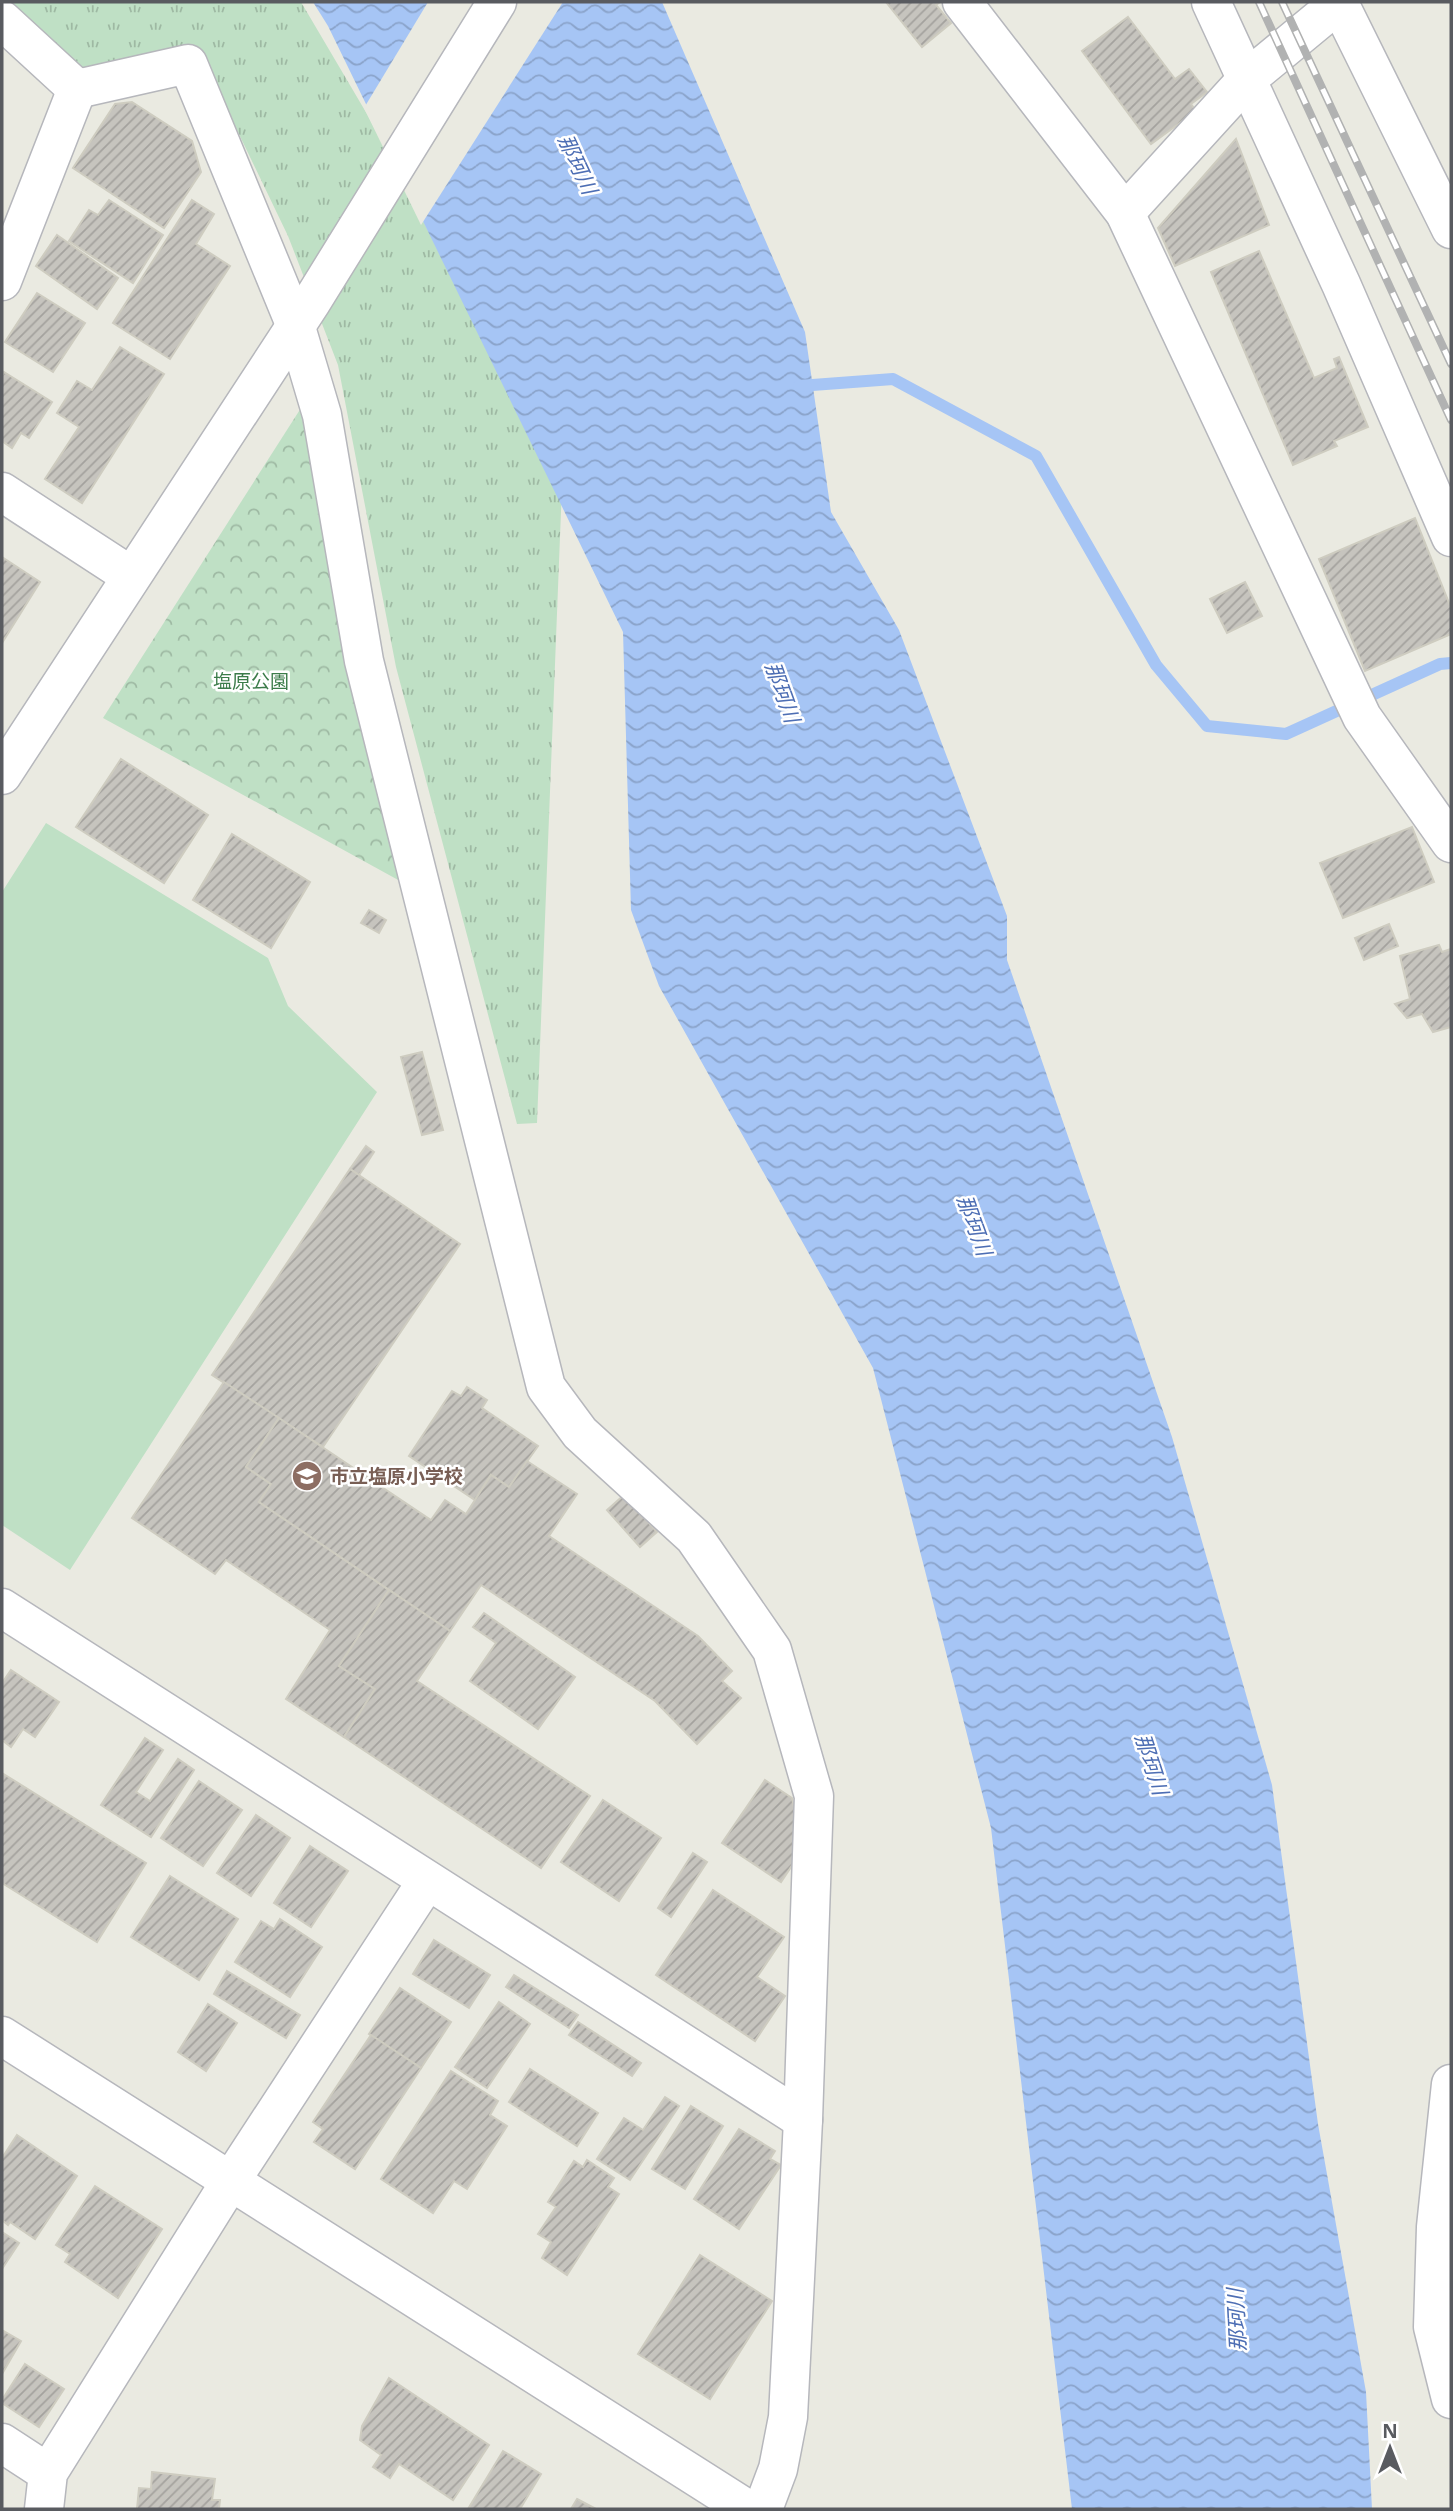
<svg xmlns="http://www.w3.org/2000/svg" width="1453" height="2511" font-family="'Open Sans','Noto Sans JP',sans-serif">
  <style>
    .grass { fill: url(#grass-tufts) }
    .park { fill: url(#park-crowns) }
    .pitch { fill: #bfe0c5 }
    .water { fill: url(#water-waves) }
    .pier { fill: #eaeae1 }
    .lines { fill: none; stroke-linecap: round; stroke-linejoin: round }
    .stream { stroke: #a6c5f5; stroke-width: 12 }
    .building { fill: url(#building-hatch); stroke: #ceccc0; stroke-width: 2 }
    .minor-casing { stroke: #b6b7bc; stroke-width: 41 }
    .minor { stroke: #fff; stroke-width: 38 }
    .rail-casing { stroke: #b1b2b2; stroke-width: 8 }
    .rail { stroke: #fff; stroke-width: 5; stroke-dasharray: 16; stroke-linecap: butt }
    .labels { text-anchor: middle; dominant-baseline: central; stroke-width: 5; stroke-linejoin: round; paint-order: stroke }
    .park-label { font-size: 19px; fill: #3c7c4a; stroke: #fff }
    .education-label { font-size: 19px; font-weight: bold; fill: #785e54; stroke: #fff; text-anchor: start }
    .water-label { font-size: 21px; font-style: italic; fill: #4d6eb4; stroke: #fff }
  </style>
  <defs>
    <pattern id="grass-tufts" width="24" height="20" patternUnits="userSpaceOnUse" patternTransform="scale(1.75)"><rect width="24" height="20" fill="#bfe0c5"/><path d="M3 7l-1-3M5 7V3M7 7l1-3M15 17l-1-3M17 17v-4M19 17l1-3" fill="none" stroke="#9eb9a3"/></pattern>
    <pattern id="park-crowns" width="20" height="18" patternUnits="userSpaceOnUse" patternTransform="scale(1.75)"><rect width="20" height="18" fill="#bfe0c5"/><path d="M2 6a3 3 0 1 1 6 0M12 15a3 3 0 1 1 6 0" fill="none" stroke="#9eb9a3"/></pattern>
    <pattern id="water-waves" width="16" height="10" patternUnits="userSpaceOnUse" patternTransform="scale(1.75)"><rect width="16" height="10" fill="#a6c5f5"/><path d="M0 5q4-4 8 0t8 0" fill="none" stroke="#8aa3ca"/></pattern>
    <pattern id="building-hatch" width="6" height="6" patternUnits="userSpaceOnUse" patternTransform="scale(1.75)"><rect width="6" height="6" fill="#c6c4be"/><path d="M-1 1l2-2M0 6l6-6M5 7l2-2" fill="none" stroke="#a4a29e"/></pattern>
  </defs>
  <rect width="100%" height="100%" fill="#eaeae1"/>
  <path class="grass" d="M 7,2 L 301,2 L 367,114 L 562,486 L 537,1123 L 517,1124 L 396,667 L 338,365 L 288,236 L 199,51 L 89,74 Z"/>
  <path class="park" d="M 301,408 L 400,881 L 103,718 Z"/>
  <path class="pitch" d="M 46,823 L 268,958 L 288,1006 L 377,1092 L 70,1570 L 2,1525 L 2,892 Z"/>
  <path class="water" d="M 313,2 L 662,2 L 805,332 L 831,512 L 899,630 L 1007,916 L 1007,960 L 1172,1437 L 1272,1785 L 1318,2124 L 1366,2392 L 1372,2509 L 1072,2509 L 991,1828 L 873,1368 L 659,986 L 631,910 L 623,632 L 328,26 Z"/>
  <path class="pier" d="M 428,2 L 563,2 L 421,225 L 364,108 Z"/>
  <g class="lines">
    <path class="stream" d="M 799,386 L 893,379 L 1036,456 L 1156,665 L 1207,726 L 1286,734 L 1440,664 L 1451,663"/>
  </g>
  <g class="building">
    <path d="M 886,2 L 940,2 L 936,5 L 951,23 L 922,47 Z"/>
    <path d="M 1128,17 L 1175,79 L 1189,69 L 1207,92 L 1191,104 L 1196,111 L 1151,144 L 1082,51 Z"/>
    <path d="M 132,102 L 192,141 L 201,172 L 164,228 L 73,168 L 115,104 Z"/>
    <path d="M 1236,139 L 1269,225 L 1175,266 L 1158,228 Z"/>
    <path d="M 109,200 L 163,235 L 133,283 L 69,241 L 89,210 L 98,215 Z"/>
    <path d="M 192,200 L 214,214 L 196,244 L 230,266 L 170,359 L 113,323 Z"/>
    <path d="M 57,235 L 118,278 L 97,309 L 36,266 Z"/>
    <path d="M 1259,251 L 1314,378 L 1337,368 L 1334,359 L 1339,357 L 1368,427 L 1334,441 L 1337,446 L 1293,465 L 1211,272 Z"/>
    <path d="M 37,293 L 85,323 L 53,372 L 5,342 Z"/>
    <path d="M 120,347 L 164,374 L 82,503 L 45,479 L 79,427 L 57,413 L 77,381 L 92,390 Z"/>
    <path d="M 4,372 L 52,402 L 29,438 L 21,433 L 12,448 L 2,441 L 2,376 Z"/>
    <path d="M 1415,518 L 1451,608 L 1451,634 L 1365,671 L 1319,559 Z"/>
    <path d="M 2,557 L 40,582 L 2,643 Z"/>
    <path d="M 1245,582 L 1262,616 L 1227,633 L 1210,599 Z"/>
    <path d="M 121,759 L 208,815 L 164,883 L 76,827 Z"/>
    <path d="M 1412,827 L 1434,882 L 1343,918 L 1320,863 Z"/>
    <path d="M 232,834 L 310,882 L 271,948 L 193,900 Z"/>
    <path d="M 369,910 L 386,920 L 379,933 L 361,923 Z"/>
    <path d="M 1389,924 L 1398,946 L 1364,960 L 1355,938 Z"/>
    <path d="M 1439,945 L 1442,952 L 1451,949 L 1451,1027 L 1433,1032 L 1422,1014 L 1407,1018 L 1395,1004 L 1410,999 L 1400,956 Z"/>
    <path d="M 422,1052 L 443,1130 L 422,1135 L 401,1057 Z"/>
    <path d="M 366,1146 L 374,1152 L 359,1175 L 350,1169 Z"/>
    <path d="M 350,1169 L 460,1244 L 323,1447 L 212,1375 Z"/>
    <path d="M 224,1382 L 279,1418 L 246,1467 L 271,1484 L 259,1502 L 389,1590 L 339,1666 L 375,1689 L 344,1737 L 286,1699 L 330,1630 L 226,1560 L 215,1574 L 132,1518 Z"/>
    <path d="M 467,1387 L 487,1400 L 482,1408 L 538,1446 L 509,1487 L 491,1475 L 475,1500 L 409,1456 L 452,1391 L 461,1396 Z"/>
    <path d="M 279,1418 L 431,1520 L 445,1500 L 466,1514 L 491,1475 L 509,1487 L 527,1461 L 577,1494 L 549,1536 L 698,1636 L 732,1671 L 722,1681 L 741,1698 L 697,1744 L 655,1701 L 481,1585 L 450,1631 L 259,1502 L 271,1484 L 246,1467 Z"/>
    <path d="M 624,1495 L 657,1532 L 640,1547 L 607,1510 Z"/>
    <path d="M 389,1590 L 450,1631 L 417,1681 L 590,1796 L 541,1868 L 344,1737 L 375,1689 L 339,1666 Z"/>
    <path d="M 484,1613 L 575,1677 L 538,1729 L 470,1681 L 496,1643 L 473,1627 Z"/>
    <path d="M 11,1670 L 59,1702 L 35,1737 L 23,1729 L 11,1747 L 2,1740 L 2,1683 Z"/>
    <path d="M 145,1738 L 163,1750 L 136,1792 L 150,1801 L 178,1759 L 194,1770 L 151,1837 L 101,1805 Z"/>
    <path d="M 2,1773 L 146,1863 L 97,1942 L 2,1883 Z"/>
    <path d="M 765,1780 L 792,1798 L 803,1849 L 781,1882 L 722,1843 Z"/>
    <path d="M 199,1781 L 242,1810 L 203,1866 L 161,1838 Z"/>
    <path d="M 603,1800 L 661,1838 L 619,1901 L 561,1862 Z"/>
    <path d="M 256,1815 L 290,1838 L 251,1896 L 217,1873 Z"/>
    <path d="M 310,1846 L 348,1871 L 311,1927 L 274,1903 Z"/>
    <path d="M 693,1853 L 707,1862 L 671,1917 L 658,1908 Z"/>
    <path d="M 170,1876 L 238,1919 L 199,1980 L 131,1937 Z"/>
    <path d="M 713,1890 L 784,1937 L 757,1977 L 785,1996 L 755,2041 L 656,1975 Z"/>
    <path d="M 280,1919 L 322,1947 L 290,1997 L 235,1962 L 261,1921 L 274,1929 Z"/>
    <path d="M 434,1940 L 490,1975 L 469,2008 L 413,1974 Z"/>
    <path d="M 227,1971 L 300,2015 L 286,2038 L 214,1994 Z"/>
    <path d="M 514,1975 L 578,2015 L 569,2028 L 506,1987 Z"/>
    <path d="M 400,1988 L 451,2022 L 421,2068 L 369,2034 Z"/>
    <path d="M 499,2002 L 530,2024 L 487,2088 L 455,2067 Z"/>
    <path d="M 208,2004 L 237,2023 L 206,2071 L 178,2052 Z"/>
    <path d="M 578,2022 L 641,2063 L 632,2076 L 569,2035 Z"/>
    <path d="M 371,2035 L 421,2068 L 355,2169 L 314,2142 L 323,2129 L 313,2122 Z"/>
    <path d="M 530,2069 L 598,2113 L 577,2146 L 509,2102 Z"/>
    <path d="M 451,2071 L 498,2101 L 490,2115 L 507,2126 L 467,2189 L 454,2181 L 433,2213 L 381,2179 Z"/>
    <path d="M 665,2097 L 679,2106 L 630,2180 L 597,2159 L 624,2118 L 643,2130 Z"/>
    <path d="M 691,2106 L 723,2126 L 685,2189 L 652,2169 Z"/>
    <path d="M 739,2129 L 775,2151 L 770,2159 L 781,2165 L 739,2229 L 694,2199 Z"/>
    <path d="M 17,2135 L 77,2176 L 35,2239 L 10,2222 L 8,2225 L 2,2220 L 2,2158 Z"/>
    <path d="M 587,2160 L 614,2178 L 608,2187 L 619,2194 L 567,2275 L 542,2258 L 551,2242 L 538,2234 L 556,2207 L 548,2202 L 574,2161 L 583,2167 Z"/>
    <path d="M 95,2186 L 162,2229 L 118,2298 L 65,2262 L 70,2254 L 56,2245 Z"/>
    <path d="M 2,2232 L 19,2243 L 2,2269 Z"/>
    <path d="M 700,2255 L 772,2301 L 710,2399 L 638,2354 Z"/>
    <path d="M 2,2330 L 21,2341 L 2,2374 Z"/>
    <path d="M 25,2364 L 64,2389 L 39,2427 L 2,2403 L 2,2400 Z"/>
    <path d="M 389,2378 L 489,2445 L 453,2500 L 399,2464 L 390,2478 L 373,2467 L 381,2455 L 360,2440 L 362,2426 Z"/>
    <path d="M 503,2451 L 541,2474 L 520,2509 L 468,2509 Z"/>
    <path d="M 152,2472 L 215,2479 L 212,2500 L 220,2500 L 219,2509 L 137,2509 L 139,2488 L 151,2489 Z"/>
    <path d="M 577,2499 L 596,2509 L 571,2509 Z"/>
  </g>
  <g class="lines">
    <g class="minor-casing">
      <g id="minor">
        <path d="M 962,2 L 1125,213 L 1362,717 L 1451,843"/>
        <path d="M 1211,2 L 1341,284 L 1451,537"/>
        <path d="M 1340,2 L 1339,3 L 1451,229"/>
        <path d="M 2,20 L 77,89 L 188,64 L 295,324 L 322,415 L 364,661 L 546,1387 L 580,1433 L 694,1537 L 772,1650 L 814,1796 L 803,2120 L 788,2417 L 778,2469 L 763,2509"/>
        <path d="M 1125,213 L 1247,79 L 1339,3"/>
        <path d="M 2,281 L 77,89"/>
        <path d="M 2,492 L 131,576"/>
        <path d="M 2,775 L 312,301 L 497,2"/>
        <path d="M 2,1608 L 803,2120"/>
        <path d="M 2,2036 L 747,2509"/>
        <path d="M 1451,2084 L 1436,2227 L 1433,2327 L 1451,2399"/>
        <path d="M 2,2443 L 48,2473"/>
        <path d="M 44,2509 L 48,2473 L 230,2182 L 427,1881"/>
      </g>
    </g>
    <use href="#minor" class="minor"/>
    <g class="rail-casing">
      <g id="rail">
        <path d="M 1259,2 L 1451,420"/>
        <path d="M 1282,2 L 1451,364"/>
      </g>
    </g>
    <use href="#rail" class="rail"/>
  </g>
  <defs>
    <g id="school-disc" transform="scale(1.575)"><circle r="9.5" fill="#8d6e63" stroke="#fff"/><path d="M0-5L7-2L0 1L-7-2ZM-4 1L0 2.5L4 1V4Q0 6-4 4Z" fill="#fff"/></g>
  </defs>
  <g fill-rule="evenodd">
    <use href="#school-disc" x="307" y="1476"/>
  </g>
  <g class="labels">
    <g class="park-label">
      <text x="251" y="681">塩原公園</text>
    </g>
    <g class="education-label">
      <text x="330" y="1476">市立塩原小学校</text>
    </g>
    <g class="water-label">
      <text transform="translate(578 164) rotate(65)">那珂川</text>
      <text transform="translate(783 692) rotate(70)">那珂川</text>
      <text transform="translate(975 1225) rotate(70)">那珂川</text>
      <text transform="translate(1152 1764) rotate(72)">那珂川</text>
      <text transform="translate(1236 2320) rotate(-93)">那珂川</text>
    </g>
  </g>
  <rect width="1453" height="2511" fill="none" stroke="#595b60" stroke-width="7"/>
  <g transform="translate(1390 2448)" stroke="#ffffff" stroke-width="5" paint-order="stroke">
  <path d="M0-5L12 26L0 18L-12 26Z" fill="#595b60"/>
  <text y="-10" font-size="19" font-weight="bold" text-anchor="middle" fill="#595b60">N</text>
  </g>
</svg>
